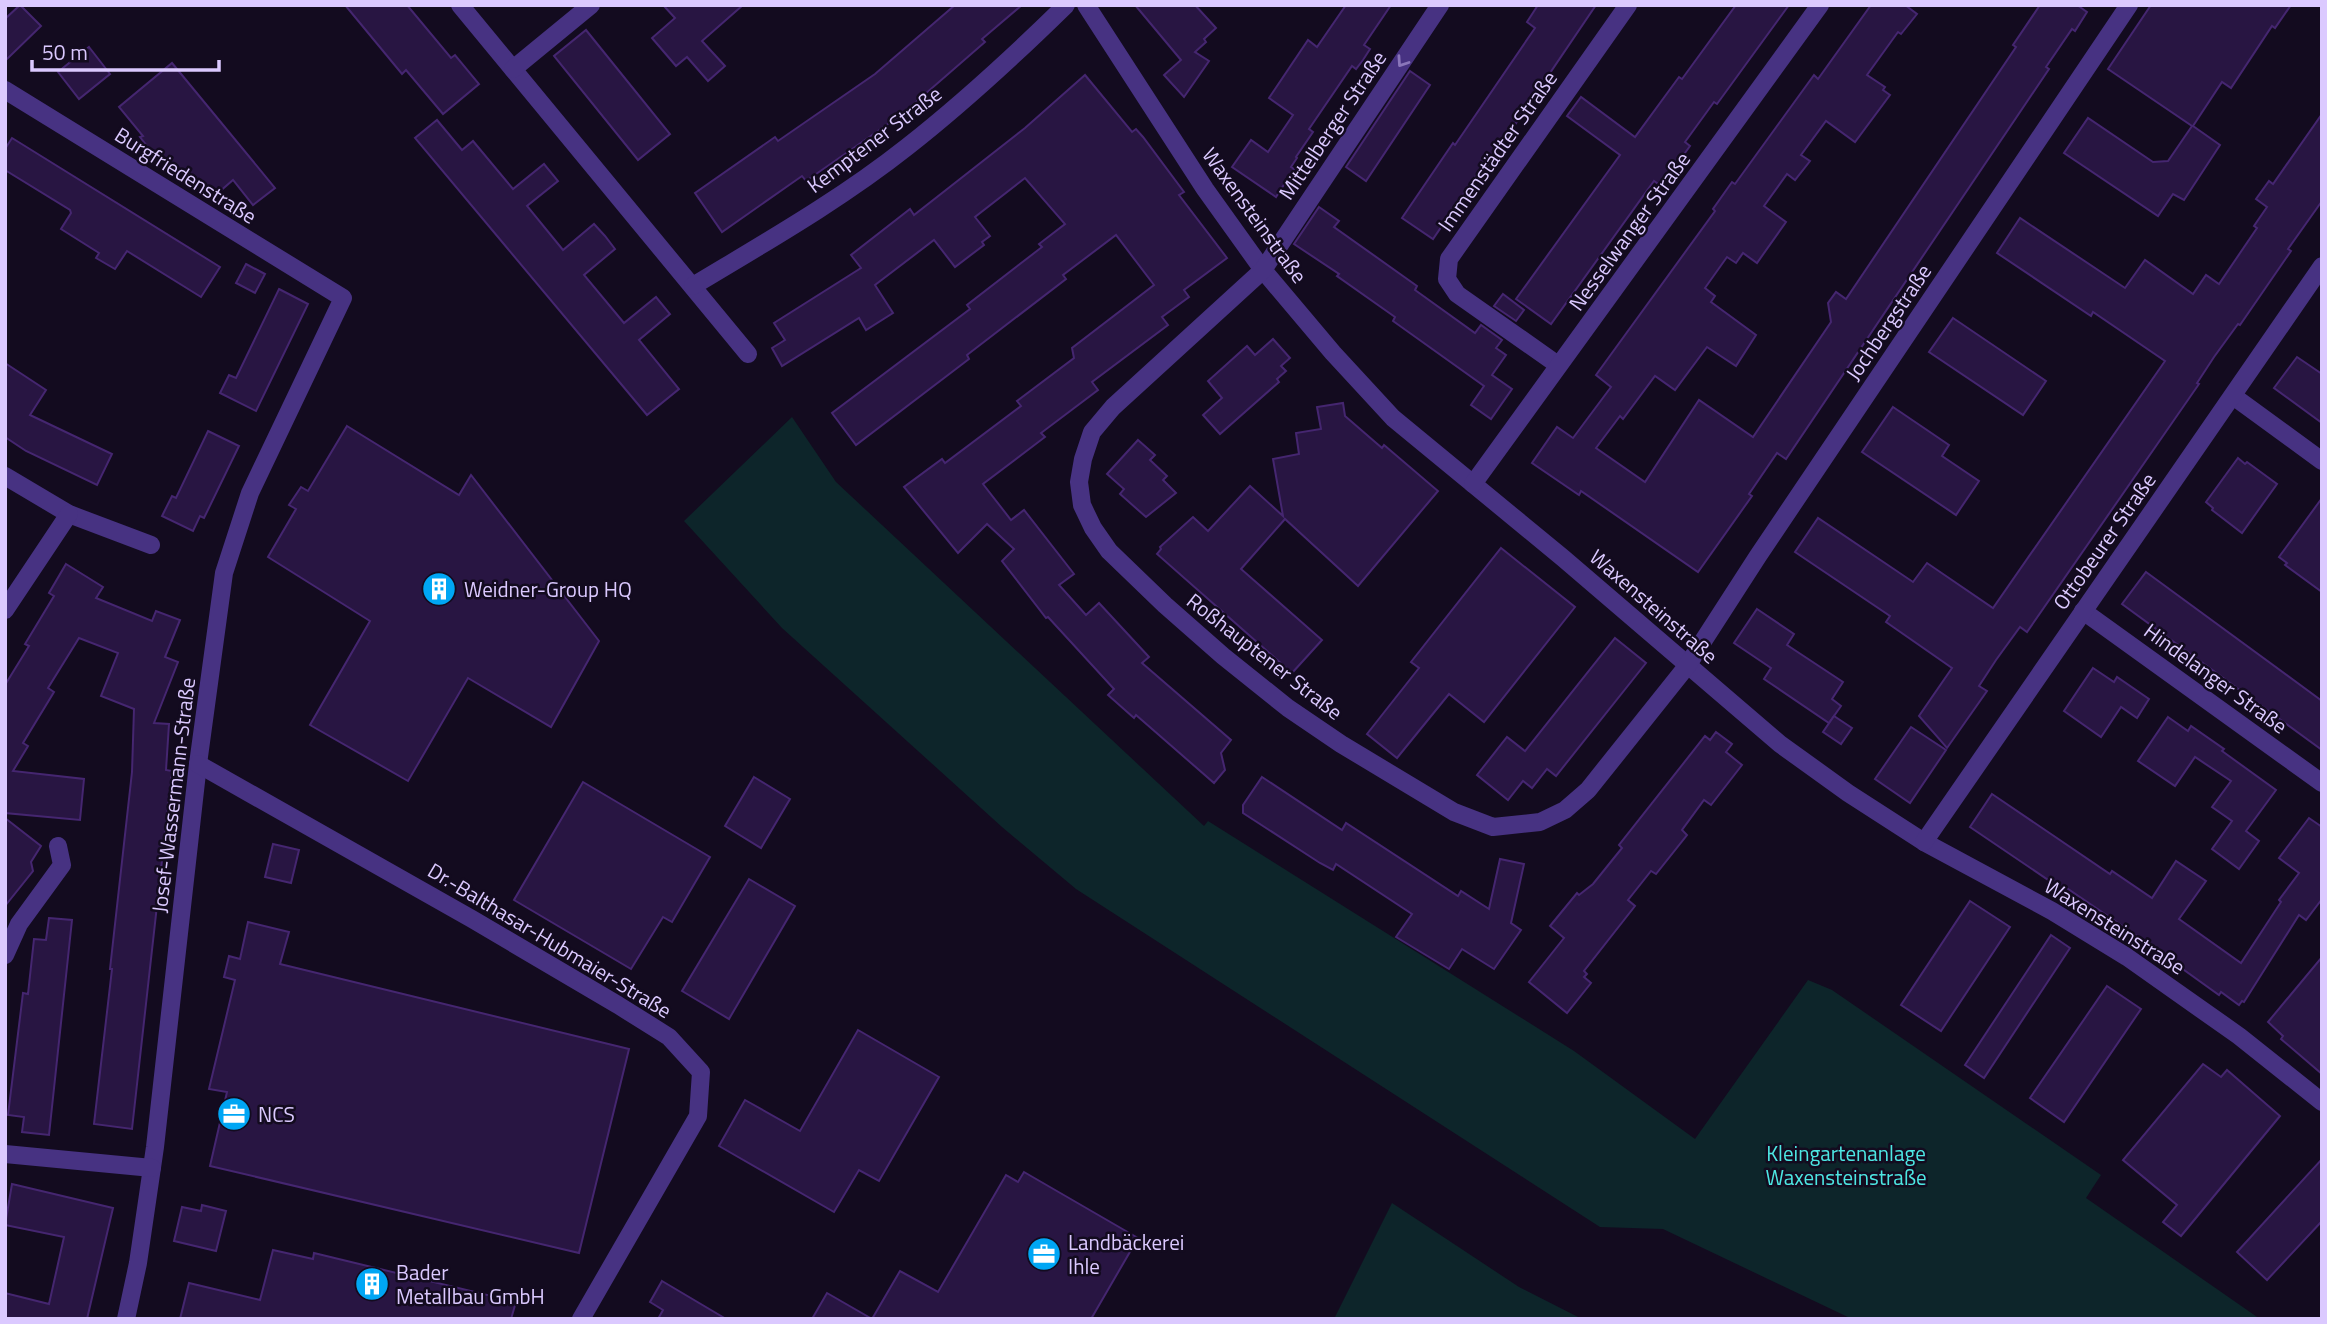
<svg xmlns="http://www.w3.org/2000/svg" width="2327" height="1324" font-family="'Titillium Web',sans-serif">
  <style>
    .green { fill: #0d252a }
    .building { fill: #281542; stroke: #452670; stroke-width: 2 }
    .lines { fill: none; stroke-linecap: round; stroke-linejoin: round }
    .minor { stroke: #473282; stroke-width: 18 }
    .oneway { stroke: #8a76ba }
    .labels { text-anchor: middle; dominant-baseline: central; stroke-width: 5; stroke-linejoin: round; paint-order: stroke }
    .street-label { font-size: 21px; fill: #dbc9ff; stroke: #130b1f }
    .poi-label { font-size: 21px; fill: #dbc9ff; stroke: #130b1f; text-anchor: start }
    .park-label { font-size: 21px; fill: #4de7e3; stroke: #130b1f }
  </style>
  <rect width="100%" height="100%" fill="#130b1f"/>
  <g class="green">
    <path d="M 792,417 L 836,482 L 1204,826 L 1208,821 L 1574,1051 L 1695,1139 L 1808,980 L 1832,990 L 2101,1175 L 2086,1198 L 2260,1319 L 1852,1319 L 1663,1229 L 1600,1227 L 1076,889 L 1002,827 L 782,628 L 684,521 Z"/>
    <path d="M 1392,1203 L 1519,1287 L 1582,1319 L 1334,1319 Z"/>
  </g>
  <g class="building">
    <path d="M 20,5 L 41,26 L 5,61 L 5,19 Z"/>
    <path d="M 345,5 L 407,5 L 451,58 L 455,55 L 479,84 L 443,114 L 406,70 L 402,74 Z"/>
    <path d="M 663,5 L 743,5 L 702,41 L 725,66 L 708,81 L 687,57 L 676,66 L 652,38 L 675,18 Z"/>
    <path d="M 955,5 L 1022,5 L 982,39 L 985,42 L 901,115 L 806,181 L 802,176 L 722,232 L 695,193 L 775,137 L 778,141 L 875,74 Z"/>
    <path d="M 1135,5 L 1195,5 L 1216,28 L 1204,39 L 1206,42 L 1195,52 L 1209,61 L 1184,97 L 1164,75 L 1181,60 Z"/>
    <path d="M 1346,5 L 1391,5 L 1364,45 L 1370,49 L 1363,60 L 1356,69 L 1352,66 L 1309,129 L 1313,132 L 1296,157 L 1297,158 L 1291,167 L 1294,169 L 1276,197 L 1232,167 L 1251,140 L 1268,152 L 1293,115 L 1269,98 L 1308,40 L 1317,47 Z"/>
    <path d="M 1538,5 L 1596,5 L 1487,166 L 1484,164 L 1433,239 L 1402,218 L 1453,143 L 1455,145 L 1535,28 L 1527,22 Z"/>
    <path d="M 1736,5 L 1789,5 L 1717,104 L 1714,102 L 1685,142 L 1690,146 L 1661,186 L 1654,181 L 1551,324 L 1516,299 L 1620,155 L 1567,116 L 1581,97 L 1635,137 L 1679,77 L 1682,79 Z"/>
    <path d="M 1871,5 L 1905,5 L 1917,14 L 1901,34 L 1898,32 L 1867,75 L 1885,87 L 1883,90 L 1890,95 L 1855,142 L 1826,121 L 1801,155 L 1810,161 L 1795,180 L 1787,174 L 1764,206 L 1786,222 L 1757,263 L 1743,253 L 1736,263 L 1727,257 L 1705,288 L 1715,296 L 1711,302 L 1756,335 L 1736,366 L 1707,347 L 1675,390 L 1655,376 L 1623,419 L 1620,416 L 1596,448 L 1645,482 L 1699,400 L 1753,437 L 1831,322 L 1828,303 L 1836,292 L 1846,299 L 2016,47 L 2013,45 L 2040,5 L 2077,5 L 2087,12 L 2075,31 L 2072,29 L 2046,67 L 2049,69 L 1786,459 L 1777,453 L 1749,494 L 1752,496 L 1698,572 L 1581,491 L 1579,495 L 1532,463 L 1557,427 L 1573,438 L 1611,387 L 1596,375 L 1715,211 L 1713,209 L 1732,182 L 1735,184 L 1814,75 L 1818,79 Z"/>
    <path d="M 2151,5 L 2291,5 L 2275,28 L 2272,26 L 2231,88 L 2222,82 L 2193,126 L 2220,145 L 2184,200 L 2173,194 L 2158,216 L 2064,153 L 2088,118 L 2153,162 L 2168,161 L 2192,126 L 2108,69 Z"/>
    <path d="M 586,30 L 670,134 L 638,160 L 554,56 Z"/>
    <path d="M 89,47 L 110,74 L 79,99 L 58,72 Z"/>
    <path d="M 172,63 L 275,188 L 253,205 L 233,180 L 218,193 L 151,151 L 140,137 L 143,136 L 119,107 Z"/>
    <path d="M 1410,71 L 1430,85 L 1366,181 L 1346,167 Z"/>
    <path d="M 1085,75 L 1132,132 L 1136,129 L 1143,137 L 1184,192 L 1179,195 L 1227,258 L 1184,290 L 1189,297 L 1162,317 L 1168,325 L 1092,382 L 1098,390 L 1041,433 L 1045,437 L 983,484 L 1011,520 L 1024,510 L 1074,574 L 1059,585 L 1086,615 L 1099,603 L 1149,657 L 1142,663 L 1231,740 L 1221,753 L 1225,770 L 1214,783 L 1136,715 L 1134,718 L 1108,695 L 1114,689 L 1048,617 L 1046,618 L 1002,561 L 1014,549 L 987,524 L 958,553 L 904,487 L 942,459 L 945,463 L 1021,406 L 1017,401 L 1074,358 L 1072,348 L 1154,285 L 1116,235 L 1063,275 L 1066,279 L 967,355 L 969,359 L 856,445 L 832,413 L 970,309 L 967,305 L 1042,247 L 1039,244 L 1065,224 L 1025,178 L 975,217 L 990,236 L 982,242 L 984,245 L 955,267 L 934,240 L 875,285 L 893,313 L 866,330 L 859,318 L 782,366 L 772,348 L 785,340 L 774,323 L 861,268 L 851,255 L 910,209 L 914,215 L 1025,128 Z"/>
    <path d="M 2322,114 L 2322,201 L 2288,249 L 2291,251 L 2240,325 L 2238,324 L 2214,357 L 2197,383 L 2199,384 L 2027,632 L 2020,627 L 1996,660 L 1979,686 L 1987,691 L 1947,748 L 1919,716 L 1952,668 L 1886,622 L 1890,616 L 1795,552 L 1818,518 L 1913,582 L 1927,563 L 1993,608 L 2165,361 L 2093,312 L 2091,316 L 1997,253 L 2020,218 L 2125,288 L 2145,260 L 2193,294 L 2206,275 L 2219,284 L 2257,228 L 2254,226 L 2267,207 L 2256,199 L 2269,181 L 2273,184 Z"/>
    <path d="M 437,120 L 462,150 L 473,141 L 513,189 L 544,164 L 558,181 L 527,206 L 563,250 L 594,224 L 605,236 L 615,249 L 584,275 L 624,323 L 656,297 L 670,314 L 639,340 L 679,389 L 647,415 L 415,138 Z"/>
    <path d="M 12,138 L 220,267 L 201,297 L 127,251 L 115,269 L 96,258 L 99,253 L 61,229 L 71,213 L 70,210 L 5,170 L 5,149 Z"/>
    <path d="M 1319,207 L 1339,221 L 1334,227 L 1417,286 L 1415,290 L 1475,333 L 1481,325 L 1502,340 L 1496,348 L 1506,355 L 1492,375 L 1512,389 L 1491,419 L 1471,405 L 1484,386 L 1393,321 L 1395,317 L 1337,276 L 1339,274 L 1294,244 Z"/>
    <path d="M 246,264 L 265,274 L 255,293 L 236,283 Z"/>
    <path d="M 279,289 L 308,304 L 256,411 L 220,393 L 229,375 L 236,378 Z"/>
    <path d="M 1503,294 L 1524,310 L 1516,321 L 1494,306 Z"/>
    <path d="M 1953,318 L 2046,381 L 2023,415 L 1929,352 Z"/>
    <path d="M 1273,339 L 1290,358 L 1281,366 L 1286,371 L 1277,379 L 1279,382 L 1220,434 L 1203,415 L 1222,398 L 1208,381 L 1247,346 L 1255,355 Z"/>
    <path d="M 2297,357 L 2322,374 L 2322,423 L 2274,388 Z"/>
    <path d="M 5,363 L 46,390 L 30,415 L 112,454 L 97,485 L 26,451 L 5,437 Z"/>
    <path d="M 1343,403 L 1345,416 L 1382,448 L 1384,445 L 1438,491 L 1358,586 L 1285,519 L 1241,569 L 1322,640 L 1292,673 L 1157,554 L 1161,549 L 1160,547 L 1193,517 L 1208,531 L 1250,486 L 1283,516 L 1273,459 L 1299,454 L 1296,433 L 1321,429 L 1317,407 Z"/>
    <path d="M 1893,407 L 1949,445 L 1942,456 L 1979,481 L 1956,515 L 1862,452 Z"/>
    <path d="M 347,426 L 459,495 L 471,475 L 599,641 L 551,727 L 468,678 L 408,781 L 310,725 L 370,621 L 268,557 L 296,509 L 289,505 L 301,487 L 308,491 Z"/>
    <path d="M 208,431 L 239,446 L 204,518 L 200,516 L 193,531 L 162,516 L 172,496 L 176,498 Z"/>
    <path d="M 1138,440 L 1155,455 L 1150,460 L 1167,476 L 1163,480 L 1176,493 L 1146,517 L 1120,494 L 1124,489 L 1107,474 Z"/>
    <path d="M 2238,458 L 2245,464 L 2247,462 L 2277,484 L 2242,533 L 2212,510 L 2213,508 L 2206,502 Z"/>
    <path d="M 2322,498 L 2322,592 L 2285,565 L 2287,563 L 2279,557 Z"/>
    <path d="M 1501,548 L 1575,607 L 1484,722 L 1449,694 L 1397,758 L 1367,734 L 1419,668 L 1411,662 Z"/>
    <path d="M 66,564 L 103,587 L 96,598 L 152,621 L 156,611 L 180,620 L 165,657 L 178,662 L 154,723 L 169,724 L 166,770 L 172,771 L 132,1129 L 94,1124 L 112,969 L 110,969 L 132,772 L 134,709 L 101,696 L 118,653 L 79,638 L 48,688 L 54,692 L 23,743 L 28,746 L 13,771 L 84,779 L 80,820 L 5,813 L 5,685 L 29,646 L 25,644 L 54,596 L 49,593 Z"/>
    <path d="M 2146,572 L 2322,701 L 2322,750 L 2122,604 Z"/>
    <path d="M 1757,609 L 1794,634 L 1787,645 L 1843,682 L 1832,699 L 1841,706 L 1829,723 L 1764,679 L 1771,668 L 1734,643 Z"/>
    <path d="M 1615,638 L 1646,663 L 1556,776 L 1547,769 L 1532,788 L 1523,781 L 1508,800 L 1477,775 L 1507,737 L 1525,751 Z"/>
    <path d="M 2093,668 L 2114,682 L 2117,677 L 2149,699 L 2137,718 L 2121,707 L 2101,737 L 2064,711 Z"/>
    <path d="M 1834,716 L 1852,728 L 1841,744 L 1823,732 Z"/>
    <path d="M 2168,717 L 2188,731 L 2191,726 L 2224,749 L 2222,751 L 2276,790 L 2246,831 L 2259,841 L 2239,869 L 2212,849 L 2232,821 L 2212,807 L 2231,781 L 2195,757 L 2175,786 L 2138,761 Z"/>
    <path d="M 1911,727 L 1946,750 L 1910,803 L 1875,779 Z"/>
    <path d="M 1716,732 L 1732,744 L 1726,752 L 1742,765 L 1711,805 L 1704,800 L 1682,830 L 1687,835 L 1656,874 L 1651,871 L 1628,900 L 1635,906 L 1584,971 L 1587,974 L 1584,977 L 1591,983 L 1567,1013 L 1529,982 L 1564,938 L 1550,926 L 1577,893 L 1579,895 L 1593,884 L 1622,848 L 1619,845 L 1705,736 L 1710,740 Z"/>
    <path d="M 754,777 L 790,799 L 761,848 L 725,826 Z"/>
    <path d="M 1262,777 L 1342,830 L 1346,823 L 1458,896 L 1461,891 L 1489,909 L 1500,859 L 1524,864 L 1511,923 L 1521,930 L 1494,969 L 1462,949 L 1449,969 L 1396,937 L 1412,914 L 1336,864 L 1333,870 L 1320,863 L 1243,813 L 1243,805 Z"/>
    <path d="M 583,782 L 710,857 L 672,922 L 663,917 L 631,969 L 514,900 Z"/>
    <path d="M 1992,794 L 2110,874 L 2112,871 L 2152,898 L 2176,861 L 2206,881 L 2179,919 L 2241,963 L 2281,902 L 2279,900 L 2299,873 L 2279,858 L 2309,818 L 2322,827 L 2322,899 L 2306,920 L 2299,915 L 2244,1002 L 2242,1001 L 2239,1005 L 2221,992 L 2219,995 L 2127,929 L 2065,887 L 2063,890 L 1970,827 Z"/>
    <path d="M 5,818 L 41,846 L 31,862 L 33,871 L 5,906 Z"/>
    <path d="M 273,844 L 299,850 L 291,883 L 265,877 Z"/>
    <path d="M 749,879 L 795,906 L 729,1019 L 682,991 Z"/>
    <path d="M 1970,901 L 2010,927 L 1941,1031 L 1901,1005 Z"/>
    <path d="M 49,918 L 72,920 L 49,1135 L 22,1132 L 24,1117 L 8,1115 L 23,993 L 28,994 L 34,939 L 46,940 Z"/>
    <path d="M 248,922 L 289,932 L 280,964 L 629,1049 L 579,1253 L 210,1166 L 227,1092 L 209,1089 L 235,980 L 224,977 L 229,956 L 240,959 Z"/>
    <path d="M 2051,935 L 2070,948 L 1984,1078 L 1965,1065 Z"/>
    <path d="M 2322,957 L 2322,1074 L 2281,1039 L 2283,1036 L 2268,1022 Z"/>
    <path d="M 2107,986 L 2141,1009 L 2064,1122 L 2030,1098 Z"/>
    <path d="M 858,1030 L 939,1077 L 879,1181 L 859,1170 L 834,1212 L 719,1146 L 745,1100 L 800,1131 Z"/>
    <path d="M 2203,1064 L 2221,1077 L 2227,1070 L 2280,1116 L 2181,1236 L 2163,1222 L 2177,1205 L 2123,1160 Z"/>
    <path d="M 2322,1159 L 2322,1221 L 2267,1280 L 2237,1252 Z"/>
    <path d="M 1024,1172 L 1138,1238 L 1091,1319 L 872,1319 L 900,1271 L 938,1292 L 1006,1175 L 1018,1182 Z"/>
    <path d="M 12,1184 L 113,1208 L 87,1319 L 5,1319 L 5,1293 L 49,1304 L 64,1237 L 5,1225 Z"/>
    <path d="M 202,1205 L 226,1211 L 216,1251 L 174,1241 L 182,1207 L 201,1211 Z"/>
    <path d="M 273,1250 L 313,1259 L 314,1253 L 516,1302 L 511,1319 L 180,1319 L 189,1283 L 260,1300 Z"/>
    <path d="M 662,1281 L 726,1319 L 658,1319 L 663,1310 L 650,1302 Z"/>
    <path d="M 827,1293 L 872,1319 L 812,1319 Z"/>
  </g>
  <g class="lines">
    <g class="minor">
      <path d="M 460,5 L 748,354"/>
      <path d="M 1086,5 L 1205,189 L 1263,270 L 1333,353 L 1393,418 L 1563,558 L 1780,744 L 1848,793 L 1924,842 L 2052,911 L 2127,957 L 2239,1036 L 2322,1102"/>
      <path d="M 1440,5 L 1263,270 L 1113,407 L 1092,432 L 1083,459 L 1079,482 L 1082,505 L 1093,528 L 1109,551 L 1165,605 L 1223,656 L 1288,708 L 1341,744 L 1454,812 L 1493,827 L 1540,822 L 1565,810 L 1588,790 L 1687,666 L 1758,556 L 2129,5"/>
      <path d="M 513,69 L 591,5"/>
      <path d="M 5,90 L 343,298 L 250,493 L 224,573 L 198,764 L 155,1147 L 138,1263 L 126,1319"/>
      <path d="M 693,286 C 766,242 840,200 907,147 C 963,103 1015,55 1066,5"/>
      <path d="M 1558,365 L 1457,294 L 1447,279 L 1449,259 L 1628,5"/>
      <path d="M 2233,396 L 2322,461"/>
      <path d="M 5,476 L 69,514 L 151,545"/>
      <path d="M 1473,484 L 1820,5"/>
      <path d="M 5,610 L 69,514"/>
      <path d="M 2083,611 L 2322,783"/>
      <path d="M 198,764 L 472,919 L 618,1005 L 669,1037 L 701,1072 L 698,1116 L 581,1319"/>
      <path d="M 1924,842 L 2322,266"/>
      <path d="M 5,955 L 19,924 L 62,865 L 58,846"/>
      <path d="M 5,1154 L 152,1168"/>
    </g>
  </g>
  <defs><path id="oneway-chevron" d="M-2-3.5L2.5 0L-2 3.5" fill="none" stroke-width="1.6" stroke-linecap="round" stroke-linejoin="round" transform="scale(1.75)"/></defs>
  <use class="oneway" href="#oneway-chevron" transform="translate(1402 62) rotate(124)"/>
  <defs>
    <g id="building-disc" transform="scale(1.75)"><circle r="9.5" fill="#00a6f4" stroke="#130b1f"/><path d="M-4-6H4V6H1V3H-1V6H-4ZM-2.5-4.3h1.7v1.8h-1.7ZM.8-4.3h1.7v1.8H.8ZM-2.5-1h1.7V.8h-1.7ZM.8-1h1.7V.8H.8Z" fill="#fff"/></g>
    <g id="office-disc" transform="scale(1.75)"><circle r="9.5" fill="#00a6f4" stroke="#130b1f"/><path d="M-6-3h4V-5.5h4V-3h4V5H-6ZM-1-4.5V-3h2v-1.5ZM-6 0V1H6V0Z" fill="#fff"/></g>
  </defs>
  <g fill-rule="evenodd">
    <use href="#building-disc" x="439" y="589"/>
    <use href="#office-disc" x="234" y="1114"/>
    <use href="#office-disc" x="1044" y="1254"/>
    <use href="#building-disc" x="372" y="1284"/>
  </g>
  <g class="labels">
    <g class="street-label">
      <text transform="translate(1332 125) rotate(-56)">Mittelberger Straße</text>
      <text transform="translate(874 139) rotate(-37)">Kemptener Straße</text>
      <text transform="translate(1497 151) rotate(-55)">Immenstädter Straße</text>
      <text transform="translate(186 175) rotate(32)">Burgfriedenstraße</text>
      <text transform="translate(1255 215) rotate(54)">Waxensteinstraße</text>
      <text transform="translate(1629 231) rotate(-54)">Nesselwanger Straße</text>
      <text transform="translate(1888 322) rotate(-56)">Jochbergstraße</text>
      <text transform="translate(2104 541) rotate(-55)">Ottobeurer Straße</text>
      <text transform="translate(1654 606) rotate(41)">Waxensteinstraße</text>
      <text transform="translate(1265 656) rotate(38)">Roßhauptener Straße</text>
      <text transform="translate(2216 678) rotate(36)">Hindelanger Straße</text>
      <text transform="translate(173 795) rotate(-83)">Josef-Wassermann-Straße</text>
      <text transform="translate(2115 926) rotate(32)">Waxensteinstraße</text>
      <text transform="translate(550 940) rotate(31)">Dr.-Balthasar-Hubmaier-Straße</text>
    </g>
    <g class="poi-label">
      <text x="464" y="589">Weidner-Group HQ</text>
      <text x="258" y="1114">NCS</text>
      <text x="1068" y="1242">Landbäckerei<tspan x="1068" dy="24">Ihle</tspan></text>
      <text x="396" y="1272">Bader<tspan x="396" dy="24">Metallbau GmbH</tspan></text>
    </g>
    <g class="park-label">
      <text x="1846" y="1153">Kleingartenanlage<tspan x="1846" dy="24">Waxensteinstraße</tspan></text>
    </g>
  </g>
  <rect width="2327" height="1324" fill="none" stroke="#dbc9ff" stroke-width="14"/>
  <path d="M32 60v10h187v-10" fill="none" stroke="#dbc9ff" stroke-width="3.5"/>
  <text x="42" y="60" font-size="21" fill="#dbc9ff" stroke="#130b1f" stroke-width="5" paint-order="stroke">50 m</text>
</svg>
